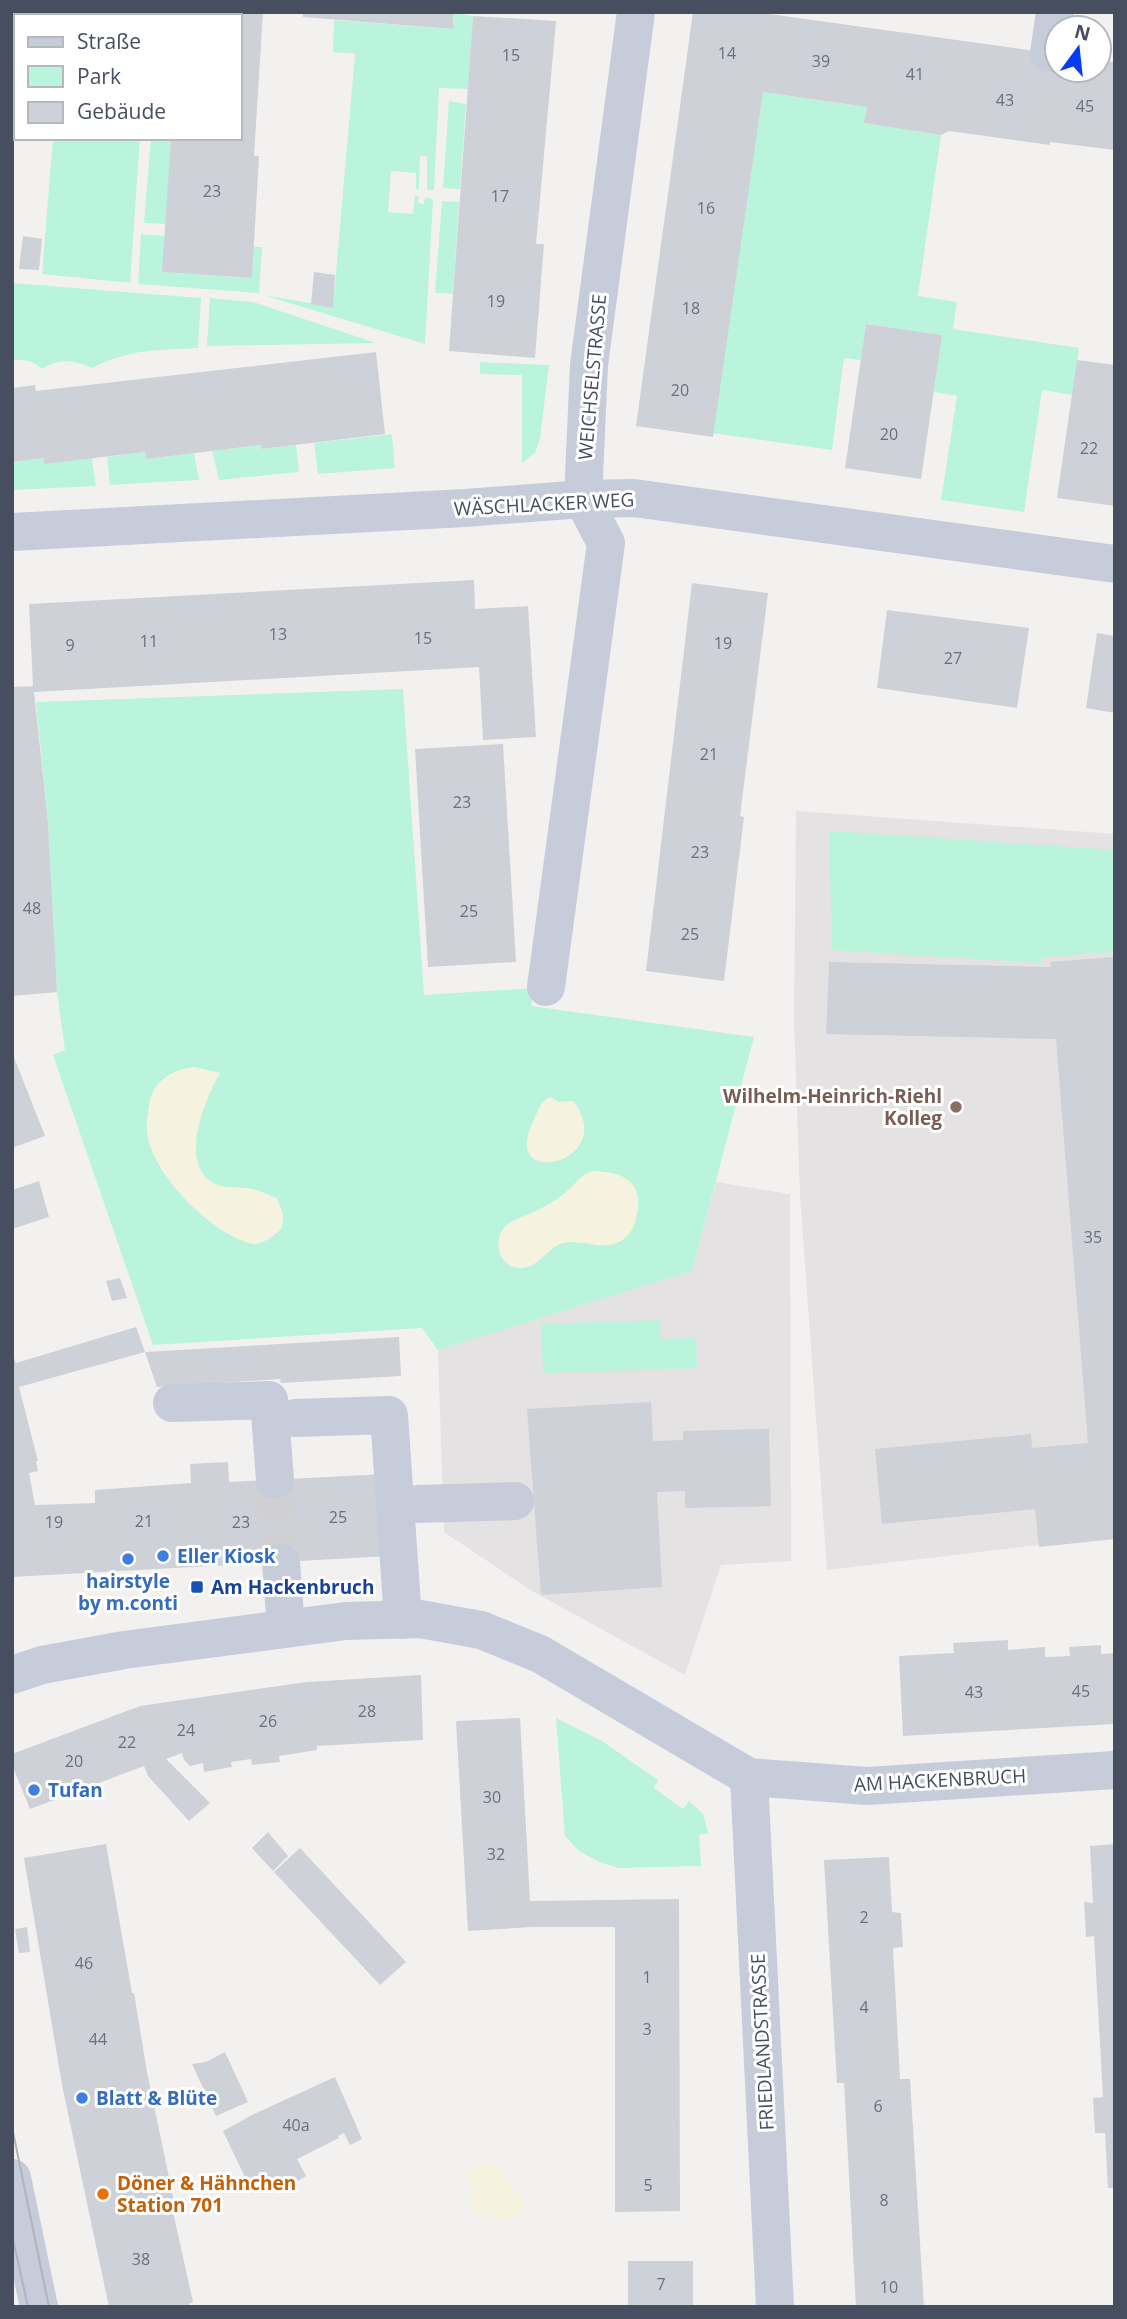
<svg xmlns="http://www.w3.org/2000/svg" width="1127" height="2319" font-family="'Open Sans',sans-serif">
  <style>
    .education { fill: #e4e2e2 }
    .green { fill: #bbf4dd }
    .sand { fill: #f5f3e0 }
    .building { fill: #cfd1d8 }
    .lines { fill: none; stroke-linecap: round; stroke-linejoin: round }
    .minor-tunnel { stroke: #d0d0d3; stroke-width: 38; stroke-dasharray: 38 19; stroke-linecap: butt }
    .minor { stroke: #c6ccda; stroke-width: 38 }
    .tram { stroke: #b2b3bb; stroke-width: 2 }
    .education-dot { fill: #8d6e63; stroke: #fff; stroke-width: 2.5 }
    .shop-dot { fill: #3f7fe0; stroke: #fff; stroke-width: 2.5 }
    .transit-dot { fill: #1a4fb4; stroke: #fff; stroke-width: 2.5 }
    .food-dot { fill: #e8710a; stroke: #fff; stroke-width: 2.5 }
    .labels { text-anchor: middle; dominant-baseline: central; stroke-width: 6; stroke-linejoin: round; paint-order: stroke }
    .number-label { font-size: 16px; fill: #686f7e }
    .street-label { font-size: 19px; fill: #464e60; stroke: #fff }
    .education-label { font-size: 19px; font-weight: bold; fill: #785e54; stroke: #fff; text-anchor: end }
    .shop-label { font-size: 19px; font-weight: bold; fill: #366cbe; stroke: #fff; text-anchor: start }
    .transit-label { font-size: 19px; font-weight: bold; fill: #164399; stroke: #fff; text-anchor: start }
    .food-label { font-size: 19px; font-weight: bold; fill: #c56008; stroke: #fff; text-anchor: start }
  </style>
  <rect width="100%" height="100%" fill="#f3f1f0"/>
  <g class="education">
    <path d="M 796,811 L 1115,834 L 1115,1536 L 827,1570 L 800,1195 L 794,1019 Z"/>
    <path d="M 716,1182 L 790,1194 L 791,1561 L 721,1565 L 685,1675 L 532,1591 L 444,1532 L 438,1350 L 692,1271 Z"/>
  </g>
  <g class="green">
    <path d="M 453,13 L 473,16 L 468,89 L 439,88 L 434,190 L 427,190 L 427,156 L 420,156 L 419,189 L 416,189 L 416,173 L 391,171 L 388,212 L 413,214 L 415,196 L 419,196 L 418,203 L 424,204 L 425,197 L 433,199 L 425,344 L 263,295 L 333,307 L 355,54 L 333,52 L 334,20 L 453,29 Z"/>
    <path d="M 763,92 L 867,107 L 865,123 L 941,135 L 918,296 L 957,302 L 953,329 L 1079,348 L 1073,395 L 1042,390 L 1024,512 L 941,500 L 957,396 L 934,392 L 941,335 L 866,324 L 861,360 L 844,358 L 832,450 L 712,433 Z"/>
    <path d="M 449,101 L 466,104 L 460,189 L 443,188 Z"/>
    <path d="M 53,138 L 90,138 L 95,140 L 96,138 L 140,138 L 130,283 L 42,274 Z"/>
    <path d="M 151,138 L 171,138 L 166,224 L 144,223 Z"/>
    <path d="M 442,201 L 459,202 L 453,294 L 435,293 Z"/>
    <path d="M 141,234 L 165,236 L 163,272 L 251,278 L 253,247 L 262,247 L 259,293 L 138,284 Z"/>
    <path d="M 12,283 L 201,298 L 198,348 C 157,350 130,349 92,368 C 74,360 59,358 42,369 C 34,361 23,359 12,360 Z"/>
    <path d="M 210,298 L 253,302 L 376,343 L 207,346 Z"/>
    <path d="M 480,362 L 549,365 L 540,439 L 535,453 L 522,463 L 522,375 L 480,374 Z"/>
    <path d="M 392,434 L 395,468 L 318,474 L 314,443 Z"/>
    <path d="M 261,445 L 262,449 L 296,445 L 299,472 L 219,480 L 212,451 Z"/>
    <path d="M 145,452 L 146,459 L 194,453 L 199,480 L 110,485 L 107,457 Z"/>
    <path d="M 44,458 L 44,463 L 92,458 L 96,486 L 12,490 L 12,462 Z"/>
    <path d="M 403,689 L 424,995 L 535,988 L 531,1006 L 754,1037 L 692,1271 L 438,1350 L 422,1328 L 153,1345 L 53,1055 L 65,1050 L 57,992 L 48,822 L 36,702 Z"/>
    <path d="M 829,831 L 1115,850 L 1115,952 L 1042,957 L 1041,963 L 832,950 Z"/>
    <path d="M 660,1320 L 661,1339 L 696,1338 L 697,1368 L 543,1373 L 541,1324 Z"/>
    <path d="M 556,1718 L 602,1741 L 658,1780 L 654,1788 L 683,1809 L 689,1801 L 703,1814 L 708,1833 L 699,1835 L 701,1866 L 619,1868 L 599,1862 L 579,1851 L 565,1836 Z"/>
  </g>
  <g class="sand">
    <path d="M 194,1067 L 220,1073 C 204,1101 176,1169 218,1185 C 230,1189 244,1186 256,1190 C 263,1192 270,1196 277,1198 L 283,1214 L 282,1228 C 274,1236 266,1242 255,1244 C 246,1244 232,1236 225,1232 C 195,1214 151,1169 147,1132 C 146,1123 148,1114 149,1105 C 153,1081 171,1070 194,1067 Z"/>
    <path d="M 551,1097 L 558,1102 L 573,1101 C 621,1162 499,1192 533,1122 C 538,1112 540,1100 551,1097 Z"/>
    <path d="M 594,1171 C 624,1172 644,1182 637,1215 C 635,1225 630,1236 621,1241 C 602,1252 583,1238 563,1243 C 548,1247 540,1266 523,1268 C 500,1270 491,1242 505,1227 C 511,1220 521,1218 529,1214 C 541,1209 554,1202 565,1193 C 576,1184 580,1174 594,1171 Z"/>
    <path d="M 492,2162 C 506,2172 511,2187 523,2198 L 524,2210 L 520,2216 L 499,2221 L 475,2213 L 470,2201 L 471,2189 L 465,2174 L 470,2168 Z"/>
  </g>
  <g class="building">
    <path d="M 178,12 L 263,12 L 254,156 L 259,156 L 252,278 L 162,272 L 171,138 L 240,138 L 240,16 L 178,16 Z"/>
    <path d="M 303,12 L 453,12 L 453,29 L 303,17 Z"/>
    <path d="M 693,12 L 754,12 L 1057,54 L 1057,70 L 1099,70 L 1099,60 L 1115,62 L 1115,150 L 1050,142 L 1050,145 L 949,131 L 941,135 L 864,123 L 867,107 L 763,92 L 713,437 L 636,426 Z"/>
    <path d="M 473,16 L 556,21 L 536,244 L 544,244 L 535,358 L 449,351 Z"/>
    <path d="M 23,236 L 42,239 L 39,270 L 19,269 Z"/>
    <path d="M 314,272 L 335,275 L 333,308 L 311,304 Z"/>
    <path d="M 866,324 L 942,335 L 921,479 L 845,468 Z"/>
    <path d="M 376,352 L 385,434 L 262,449 L 261,445 L 146,459 L 145,452 L 44,464 L 44,458 L 12,462 L 12,388 L 35,385 L 36,391 Z"/>
    <path d="M 1077,360 L 1115,365 L 1115,506 L 1057,498 Z"/>
    <path d="M 474,580 L 475,609 L 528,606 L 536,737 L 483,740 L 479,667 L 34,692 L 48,822 L 57,992 L 12,996 L 12,687 L 33,686 L 29,604 Z"/>
    <path d="M 692,583 L 768,593 L 740,816 L 744,817 L 724,981 L 646,971 Z"/>
    <path d="M 887,610 L 1029,628 L 1017,708 L 877,688 Z"/>
    <path d="M 1097,633 L 1115,636 L 1115,713 L 1086,708 Z"/>
    <path d="M 503,744 L 516,962 L 428,967 L 415,749 Z"/>
    <path d="M 1115,957 L 1115,1539 L 1039,1547 L 1035,1509 L 882,1524 L 875,1449 L 1031,1434 L 1032,1448 L 1088,1443 L 1056,1039 L 826,1034 L 829,962 L 1051,967 L 1050,962 Z"/>
    <path d="M 12,1052 L 45,1136 L 12,1148 Z"/>
    <path d="M 39,1181 L 49,1217 L 12,1229 L 12,1190 Z"/>
    <path d="M 120,1278 L 127,1298 L 112,1301 L 106,1281 Z"/>
    <path d="M 136,1327 L 145,1352 L 19,1387 L 38,1461 L 36,1461 L 38,1471 L 29,1473 L 35,1505 L 95,1503 L 95,1490 L 191,1483 L 190,1464 L 228,1462 L 229,1482 L 385,1474 L 389,1556 L 12,1577 L 12,1353 L 16,1363 Z"/>
    <path d="M 399,1337 L 401,1376 L 281,1383 L 280,1379 L 157,1387 L 145,1352 Z"/>
    <path d="M 651,1402 L 653,1441 L 683,1440 L 683,1431 L 769,1429 L 771,1506 L 685,1508 L 685,1491 L 657,1492 L 662,1587 L 541,1595 L 527,1409 Z"/>
    <path d="M 1008,1640 L 1008,1650 L 1045,1647 L 1045,1657 L 1070,1656 L 1069,1647 L 1101,1645 L 1101,1654 L 1115,1653 L 1115,1724 L 903,1736 L 899,1656 L 954,1653 L 953,1643 Z"/>
    <path d="M 421,1675 L 423,1740 L 317,1746 L 317,1750 L 279,1756 L 280,1762 L 252,1765 L 251,1759 L 231,1762 L 232,1767 L 204,1772 L 203,1763 L 190,1766 L 184,1760 L 182,1753 L 166,1759 L 210,1803 L 189,1821 L 148,1776 L 144,1766 L 30,1809 L 12,1765 L 12,1754 L 140,1706 L 307,1682 Z"/>
    <path d="M 520,1718 L 530,1901 L 679,1899 L 680,2211 L 615,2212 L 615,1927 L 532,1927 L 468,1931 L 456,1721 Z"/>
    <path d="M 268,1832 L 288,1856 L 273,1871 L 252,1848 Z"/>
    <path d="M 106,1844 L 132,1993 L 134,1993 L 147,2072 L 176,2211 L 173,2212 L 193,2302 L 189,2304 L 190,2307 L 109,2307 L 62,2085 L 24,1858 Z"/>
    <path d="M 1115,1844 L 1115,2188 L 1108,2188 L 1105,2133 L 1095,2133 L 1093,2098 L 1103,2097 L 1094,1936 L 1086,1937 L 1084,1902 L 1093,1903 L 1090,1846 Z"/>
    <path d="M 300,1848 L 406,1962 L 380,1985 L 274,1872 Z"/>
    <path d="M 889,1857 L 892,1912 L 901,1913 L 903,1947 L 893,1948 L 900,2079 L 910,2079 L 924,2307 L 856,2307 L 844,2083 L 837,2083 L 824,1860 Z"/>
    <path d="M 27,1927 L 30,1952 L 19,1953 L 15,1929 Z"/>
    <path d="M 225,2052 L 248,2102 L 216,2116 L 192,2064 L 206,2062 Z"/>
    <path d="M 335,2077 L 362,2139 L 350,2145 L 344,2133 L 338,2136 L 339,2138 L 297,2159 L 306,2176 L 288,2187 L 285,2184 L 252,2192 L 223,2131 L 254,2114 Z"/>
    <rect x="628" y="2261" width="65" height="46"/>
  </g>
  <g class="lines">
    <path class="minor-tunnel" d="M 275,1480 L 281,1563"/>
    <g class="minor">
      <path d="M 1049,53 L 1055,12"/>
      <path d="M 12,532 L 465,508 L 583,499 L 634,498 L 1115,564"/>
      <path d="M 546,987 L 606,543 L 583,499 L 589,365 L 636,12"/>
      <path d="M 172,1403 L 269,1400 L 275,1480"/>
      <path d="M 295,1418 L 389,1415 L 403,1620"/>
      <path d="M 418,1504 L 515,1501"/>
      <path d="M 281,1563 L 286,1628"/>
      <path d="M 12,1675 L 42,1665 L 124,1650 L 346,1621 L 420,1619 L 481,1630 L 540,1654 L 749,1777 L 867,1786 L 1115,1770"/>
      <path d="M 749,1777 L 775,2307"/>
      <path d="M 12,2178 L 39,2307"/>
    </g>
    <g class="tram">
      <path d="M 12,2127 L 49,2307"/>
      <path d="M 12,2235 L 28,2307"/>
    </g>
  </g>
  <circle class="education-dot" cx="956" cy="1107" r="7"/>
  <g class="shop-dot">
    <circle cx="163" cy="1556" r="7"/>
    <circle cx="128" cy="1559" r="7"/>
    <circle cx="34" cy="1790" r="7"/>
    <circle cx="82" cy="2098" r="7"/>
  </g>
  <rect class="transit-dot" x="190" y="1580" width="14" height="14" rx="3.5"/>
  <circle class="food-dot" cx="103" cy="2194" r="7"/>
  <g class="labels">
    <g class="number-label">
      <text x="727" y="53">14</text>
      <text x="511" y="55">15</text>
      <text x="821" y="61">39</text>
      <text x="915" y="74">41</text>
      <text x="1005" y="100">43</text>
      <text x="1085" y="106">45</text>
      <text x="212" y="191">23</text>
      <text x="500" y="196">17</text>
      <text x="706" y="208">16</text>
      <text x="496" y="301">19</text>
      <text x="691" y="308">18</text>
      <text x="680" y="390">20</text>
      <text x="889" y="434">20</text>
      <text x="1089" y="448">22</text>
      <text x="278" y="634">13</text>
      <text x="423" y="638">15</text>
      <text x="149" y="641">11</text>
      <text x="723" y="643">19</text>
      <text x="70" y="645">9</text>
      <text x="953" y="658">27</text>
      <text x="709" y="754">21</text>
      <text x="462" y="802">23</text>
      <text x="700" y="852">23</text>
      <text x="32" y="908">48</text>
      <text x="469" y="911">25</text>
      <text x="690" y="934">25</text>
      <text x="1093" y="1237">35</text>
      <text x="338" y="1517">25</text>
      <text x="144" y="1521">21</text>
      <text x="54" y="1522">19</text>
      <text x="241" y="1522">23</text>
      <text x="1081" y="1691">45</text>
      <text x="974" y="1692">43</text>
      <text x="367" y="1711">28</text>
      <text x="268" y="1721">26</text>
      <text x="186" y="1730">24</text>
      <text x="127" y="1742">22</text>
      <text x="74" y="1761">20</text>
      <text x="492" y="1797">30</text>
      <text x="496" y="1854">32</text>
      <text x="864" y="1917">2</text>
      <text x="84" y="1963">46</text>
      <text x="647" y="1977">1</text>
      <text x="864" y="2007">4</text>
      <text x="647" y="2029">3</text>
      <text x="98" y="2039">44</text>
      <text x="878" y="2106">6</text>
      <text x="296" y="2125">40a</text>
      <text x="648" y="2185">5</text>
      <text x="884" y="2200">8</text>
      <text x="141" y="2259">38</text>
      <text x="661" y="2284">7</text>
      <text x="889" y="2287">10</text>
    </g>
    <g class="street-label">
      <text transform="translate(592 377) rotate(-85)">WEICHSELSTRASSE</text>
      <text transform="translate(544 504) rotate(-3)">WÄSCHLACKER WEG</text>
      <text transform="translate(940 1780) rotate(-3)">AM HACKENBRUCH</text>
      <text transform="translate(762 2042) rotate(-93)">FRIEDLANDSTRASSE</text>
    </g>
    <g class="education-label">
      <text x="942" y="1096">Wilhelm-Heinrich-Riehl<tspan x="942" dy="22">Kolleg</tspan></text>
    </g>
    <g class="shop-label">
      <text x="177" y="1556">Eller Kiosk</text>
      <text x="128" y="1581" text-anchor="middle">hairstyle<tspan x="128" dy="22">by m.conti</tspan></text>
      <text x="48" y="1790">Tufan</text>
      <text x="96" y="2098">Blatt &amp; Blüte</text>
    </g>
    <g class="transit-label">
      <text x="211" y="1587">Am Hackenbruch</text>
    </g>
    <g class="food-label">
      <text x="117" y="2183">Döner &amp; Hähnchen<tspan x="117" dy="22">Station 701</tspan></text>
    </g>
  </g>
  <rect width="1127" height="2319" fill="none" stroke="#464e60" stroke-width="28"/>
  <rect x="14" y="14" width="228" height="126" fill="#ffffff" stroke="#b5b8bf" stroke-width="2"/>
  <rect x="28" y="37" width="35" height="10" fill="#c6ccda" stroke="#b5b8bf" stroke-width="2"/>
  <text x="77" y="49" font-size="21" fill="#464e60">Straße</text>
  <rect x="28" y="66" width="35" height="21" fill="#bbf4dd" stroke="#b5b8bf" stroke-width="2"/>
  <text x="77" y="84" font-size="21" fill="#464e60">Park</text>
  <rect x="28" y="102" width="35" height="21" fill="#cfd1d8" stroke="#b5b8bf" stroke-width="2"/>
  <text x="77" y="119" font-size="21" fill="#464e60">Gebäude</text>
  <g transform="translate(1078 49) rotate(15)"><circle r="33" fill="#ffffff" stroke="#b5b8bf" stroke-width="2"/>
  <path d="M0-5L12 26L0 18L-12 26Z" fill="#063bf7"/>
  <text y="-10" font-size="19" font-weight="bold" text-anchor="middle" fill="#464e60">N</text>
  </g>
</svg>
